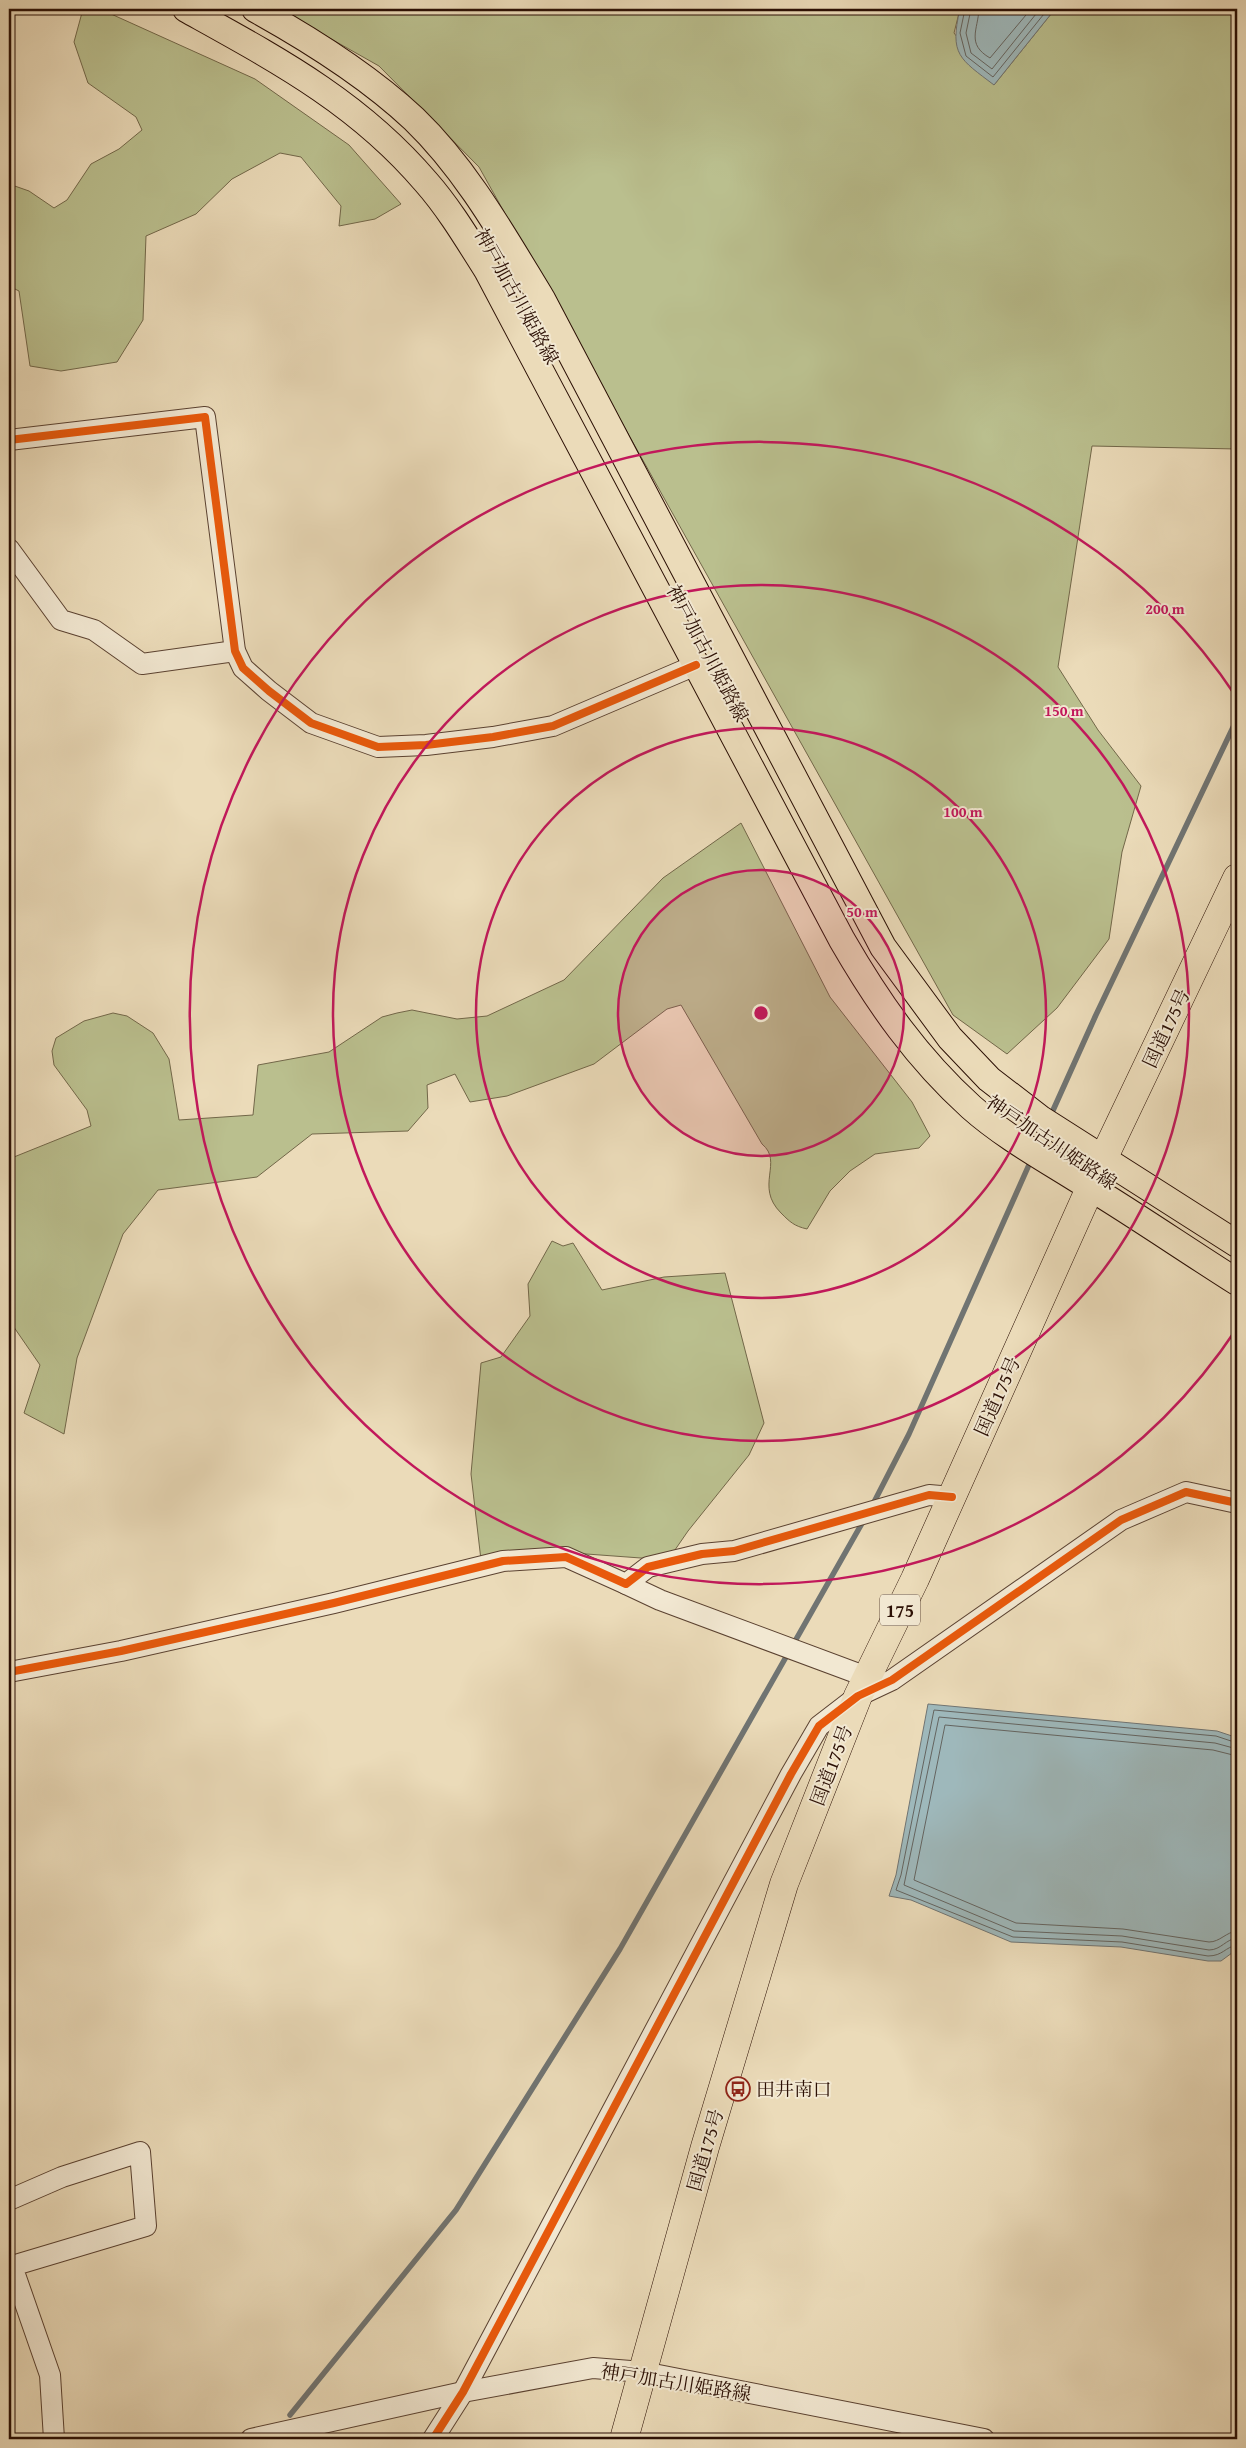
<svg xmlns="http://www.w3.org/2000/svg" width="1246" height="2448" font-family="'Gentium Book Plus','Noto Serif JP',serif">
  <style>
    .green { fill: #babf8e; stroke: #726749 }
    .water { fill: #9eb8bb; stroke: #707472 }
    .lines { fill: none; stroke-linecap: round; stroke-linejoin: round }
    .shore { stroke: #646460; stroke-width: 1 }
    .stream { stroke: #707472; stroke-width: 5.5 }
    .minor-casing { stroke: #5b4231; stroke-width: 22 }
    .major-casing { stroke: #2b0f04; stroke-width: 28 }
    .highway-casing { stroke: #2b0f04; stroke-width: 29 }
    .minor { stroke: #f2e8d2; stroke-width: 20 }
    .major { stroke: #ebdbb9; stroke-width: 26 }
    .highway { stroke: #ebdbb9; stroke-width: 28 }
    .cycleway-casing { stroke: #f2e8d2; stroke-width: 11 }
    .cycleway { stroke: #e8590c; stroke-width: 8 }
    .ring { fill: none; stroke: #c2185b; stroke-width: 2.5 }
    .labels { text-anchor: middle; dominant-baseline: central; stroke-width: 4; stroke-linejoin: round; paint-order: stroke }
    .shield { fill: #f2e8d2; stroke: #675042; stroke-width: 1 }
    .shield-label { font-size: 18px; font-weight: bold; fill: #2b0f04 }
    .street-label { font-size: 19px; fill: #2b0f04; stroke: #f2e8d2 }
    .poi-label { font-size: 19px; fill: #2b0f04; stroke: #f2e8d2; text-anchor: start }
    .centre { fill: #c2185b; stroke: #f2e8d2; stroke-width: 2.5 }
    .ring-label { font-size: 15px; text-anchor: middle; font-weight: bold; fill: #c2185b; stroke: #f2e8d2; stroke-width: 4; stroke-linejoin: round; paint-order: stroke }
  </style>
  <rect width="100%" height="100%" fill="#ebdbb9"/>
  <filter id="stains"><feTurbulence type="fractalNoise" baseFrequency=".004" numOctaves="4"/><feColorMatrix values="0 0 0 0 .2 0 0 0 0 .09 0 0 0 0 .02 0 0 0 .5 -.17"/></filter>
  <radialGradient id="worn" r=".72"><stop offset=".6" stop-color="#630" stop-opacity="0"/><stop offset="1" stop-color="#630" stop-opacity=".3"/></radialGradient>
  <g class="green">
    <path d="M 83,9 L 100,9 L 255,79 L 349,145 L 401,204 L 375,219 L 339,226 L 341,206 L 301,157 L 280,153 L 232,179 L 196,214 L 146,236 L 143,320 L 117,362 L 61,371 L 30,366 L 19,291 L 9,286 L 9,184 L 29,191 L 54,208 L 67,200 L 91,164 L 119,149 L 142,130 L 136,117 L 88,83 L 74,42 Z"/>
    <path d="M 278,9 L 960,9 L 954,33 L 994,85 L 1055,9 L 1237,9 L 1237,449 L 1092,446 L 1058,667 L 1098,730 L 1141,786 L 1122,852 L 1109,939 L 1057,1008 L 1007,1054 L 953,1015 L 479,167 L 379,66 Z"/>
    <path d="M 741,823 L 830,997 L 912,1102 L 930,1136 L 919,1148 L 875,1154 L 850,1171 L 830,1191 L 807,1229 C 794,1226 790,1222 781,1213 C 754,1186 784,1162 762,1144 L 681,1005 L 667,1009 L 594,1064 L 507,1096 L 470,1102 L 455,1074 L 427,1085 L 428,1108 L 408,1131 L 312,1134 L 257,1177 L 158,1190 L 123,1234 L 77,1358 L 64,1434 L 24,1413 L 40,1365 L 9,1320 L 9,1159 L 91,1126 L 87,1110 L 54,1065 L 52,1051 L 56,1038 L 84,1021 L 113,1013 L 127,1016 L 153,1033 L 169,1059 L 179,1120 L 253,1115 L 258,1065 L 329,1052 L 382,1017 L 397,1013 L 412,1010 L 457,1019 L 487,1016 L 564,980 L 663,878 Z"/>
    <path d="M 552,1241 L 563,1246 L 573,1243 L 602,1290 L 664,1277 L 725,1273 L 764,1423 L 749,1455 L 688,1531 L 668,1560 L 573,1553 L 481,1560 L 471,1474 L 481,1363 L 501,1357 L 530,1316 L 528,1284 Z"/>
  </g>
  <g class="water">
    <path d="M 960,9 L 1055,9 L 994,85 C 960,59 949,55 960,9 Z"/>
    <path d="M 928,1704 L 1217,1731 L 1235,1737 L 1237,1739 L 1236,1950 L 1221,1961 L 1208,1961 L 1121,1947 L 1011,1942 L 911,1900 L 889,1896 L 896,1875 Z"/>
  </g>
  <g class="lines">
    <g class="shore">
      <path d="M 965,9 L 960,33 L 966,56 L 993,77 L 1048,9"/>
      <path d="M 971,9 L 966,33 L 971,53 L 992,69 L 1040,9"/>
      <path d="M 979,9 C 978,30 966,44 990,58 L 1031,9"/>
      <path d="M 1237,1743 L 1216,1736 L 934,1710 L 901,1875 L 896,1890 L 1013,1937 L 1122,1942 L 1208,1956 C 1223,1956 1225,1947 1237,1945"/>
      <path d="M 1237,1749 L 1215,1743 L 939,1717 L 904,1885 L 1014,1931 L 1122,1936 L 1209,1950 C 1221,1950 1226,1939 1237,1938"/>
      <path d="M 1237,1756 L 1213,1750 L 945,1725 L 914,1880 L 1016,1923 L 1123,1929 L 1209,1942 C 1220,1942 1226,1932 1237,1931"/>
    </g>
    <g class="stream">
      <path d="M 1050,1117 L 1095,1017 L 1237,719"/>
      <path d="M 872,1506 L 909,1434 L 1032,1158"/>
      <path d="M 290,2415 L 456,2210 L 620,1949 L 865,1518"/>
    </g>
    <g class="minor-casing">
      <g id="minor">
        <path d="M 9,440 L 205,417 L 235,651 L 243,668 L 269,691 L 311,723 L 378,747 L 426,745 L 493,737 L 553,726 L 696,665"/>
        <path d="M 9,549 L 61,620 L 94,630 L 142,664 L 235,651"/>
        <path d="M 626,1584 L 660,1600 L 867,1677"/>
        <path d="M 9,1672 L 121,1651 L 334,1603 L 503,1561 L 566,1557 L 626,1584 L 648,1567 L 702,1554 L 734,1551 L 929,1495 L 952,1497"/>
        <path d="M 9,2200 L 62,2177 L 140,2152 L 146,2226 L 12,2266 L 50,2375 L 54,2439"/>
        <path d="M 251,2439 L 463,2392 L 593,2368 L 643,2372 L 984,2439"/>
        <path d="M 433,2439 L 463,2392 L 791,1774 L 819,1726 L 858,1696 L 892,1680 L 1121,1520 L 1186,1492 L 1237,1503"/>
      </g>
    </g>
    <g class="major-casing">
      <g id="major">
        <path d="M 186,9 C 276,59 358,102 426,182 C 449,208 468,240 487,270 L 842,940 C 879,1004 917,1058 971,1107 C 1007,1139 1051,1162 1091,1188 C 1140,1218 1188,1251 1237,1282"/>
        <path d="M 255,9 C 311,40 367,75 414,119 C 467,170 504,237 542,299 L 883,947 L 950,1038 L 989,1079 L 1041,1119 L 1237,1244"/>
      </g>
    </g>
    <g class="highway-casing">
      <path id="highway" d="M 624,2439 L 705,2147 L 784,1884 L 858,1696 L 915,1579 L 1104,1157 L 1237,878"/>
    </g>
    <use href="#minor" class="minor"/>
    <use href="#major" class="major"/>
    <use href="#highway" class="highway"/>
    <g class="cycleway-casing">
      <g id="cycleway">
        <path d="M 9,440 L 205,417 L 235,651 L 243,668 L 269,691 L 311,723 L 378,747 L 426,745 L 493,737 L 553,726 L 696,665"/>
        <path d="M 9,1672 L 121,1651 L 334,1603 L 503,1561 L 566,1557 L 626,1584 L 648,1567 L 702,1554 L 734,1551 L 929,1495 L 952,1497"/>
        <path d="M 433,2439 L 463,2392 L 791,1774 L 819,1726 L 858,1696 L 892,1680 L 1121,1520 L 1186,1492 L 1237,1503"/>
      </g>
    </g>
    <use href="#cycleway" class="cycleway"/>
  </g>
  <circle cx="761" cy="1013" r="143" fill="#c2185b" fill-opacity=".12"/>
  <g class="ring">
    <circle cx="761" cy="1013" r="143"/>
    <circle cx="761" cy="1013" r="285"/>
    <circle cx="761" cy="1013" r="428"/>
    <path d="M1237 1328A571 571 0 1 1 1237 698"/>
  </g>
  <defs>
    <g id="bus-ring" transform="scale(1.25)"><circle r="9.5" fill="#f2e8d2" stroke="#8f2418" stroke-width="1.5"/><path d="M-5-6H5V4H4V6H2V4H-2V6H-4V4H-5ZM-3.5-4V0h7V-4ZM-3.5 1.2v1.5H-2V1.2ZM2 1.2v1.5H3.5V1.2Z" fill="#8f2418"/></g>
  </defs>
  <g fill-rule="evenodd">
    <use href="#bus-ring" x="738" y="2089"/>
  </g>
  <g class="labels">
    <rect class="shield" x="880" y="1594.5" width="40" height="31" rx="4"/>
    <g class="shield-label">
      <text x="900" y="1610">175</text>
    </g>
    <g class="street-label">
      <text transform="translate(517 296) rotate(61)">神戸加古川姫路線</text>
      <text transform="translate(708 653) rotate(62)">神戸加古川姫路線</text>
      <text transform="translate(1166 1028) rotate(-65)">国道175号</text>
      <text transform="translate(1052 1142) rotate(34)">神戸加古川姫路線</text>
      <text transform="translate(997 1396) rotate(-66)">国道175号</text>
      <text transform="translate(831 1765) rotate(-69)">国道175号</text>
      <text transform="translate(705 2150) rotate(-74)">国道175号</text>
      <text transform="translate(676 2382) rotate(9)">神戸加古川姫路線</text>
    </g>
    <g class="poi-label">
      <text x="756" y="2089">田井南口</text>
    </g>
  </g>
  <circle cx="761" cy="1013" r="8" class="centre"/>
  <g class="ring-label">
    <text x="1165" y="614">200 m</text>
    <text x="1064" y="716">150 m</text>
    <text x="963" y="817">100 m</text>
    <text x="862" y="917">50 m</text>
  </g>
  <rect width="1246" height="2448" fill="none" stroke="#ebdbb9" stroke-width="30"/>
  <rect x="10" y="10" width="1226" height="2428" fill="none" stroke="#2b0f04" stroke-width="2.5"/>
  <rect x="15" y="15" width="1216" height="2418" fill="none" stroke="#2b0f04"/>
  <rect width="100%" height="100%" filter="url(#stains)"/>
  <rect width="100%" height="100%" fill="url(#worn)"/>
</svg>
